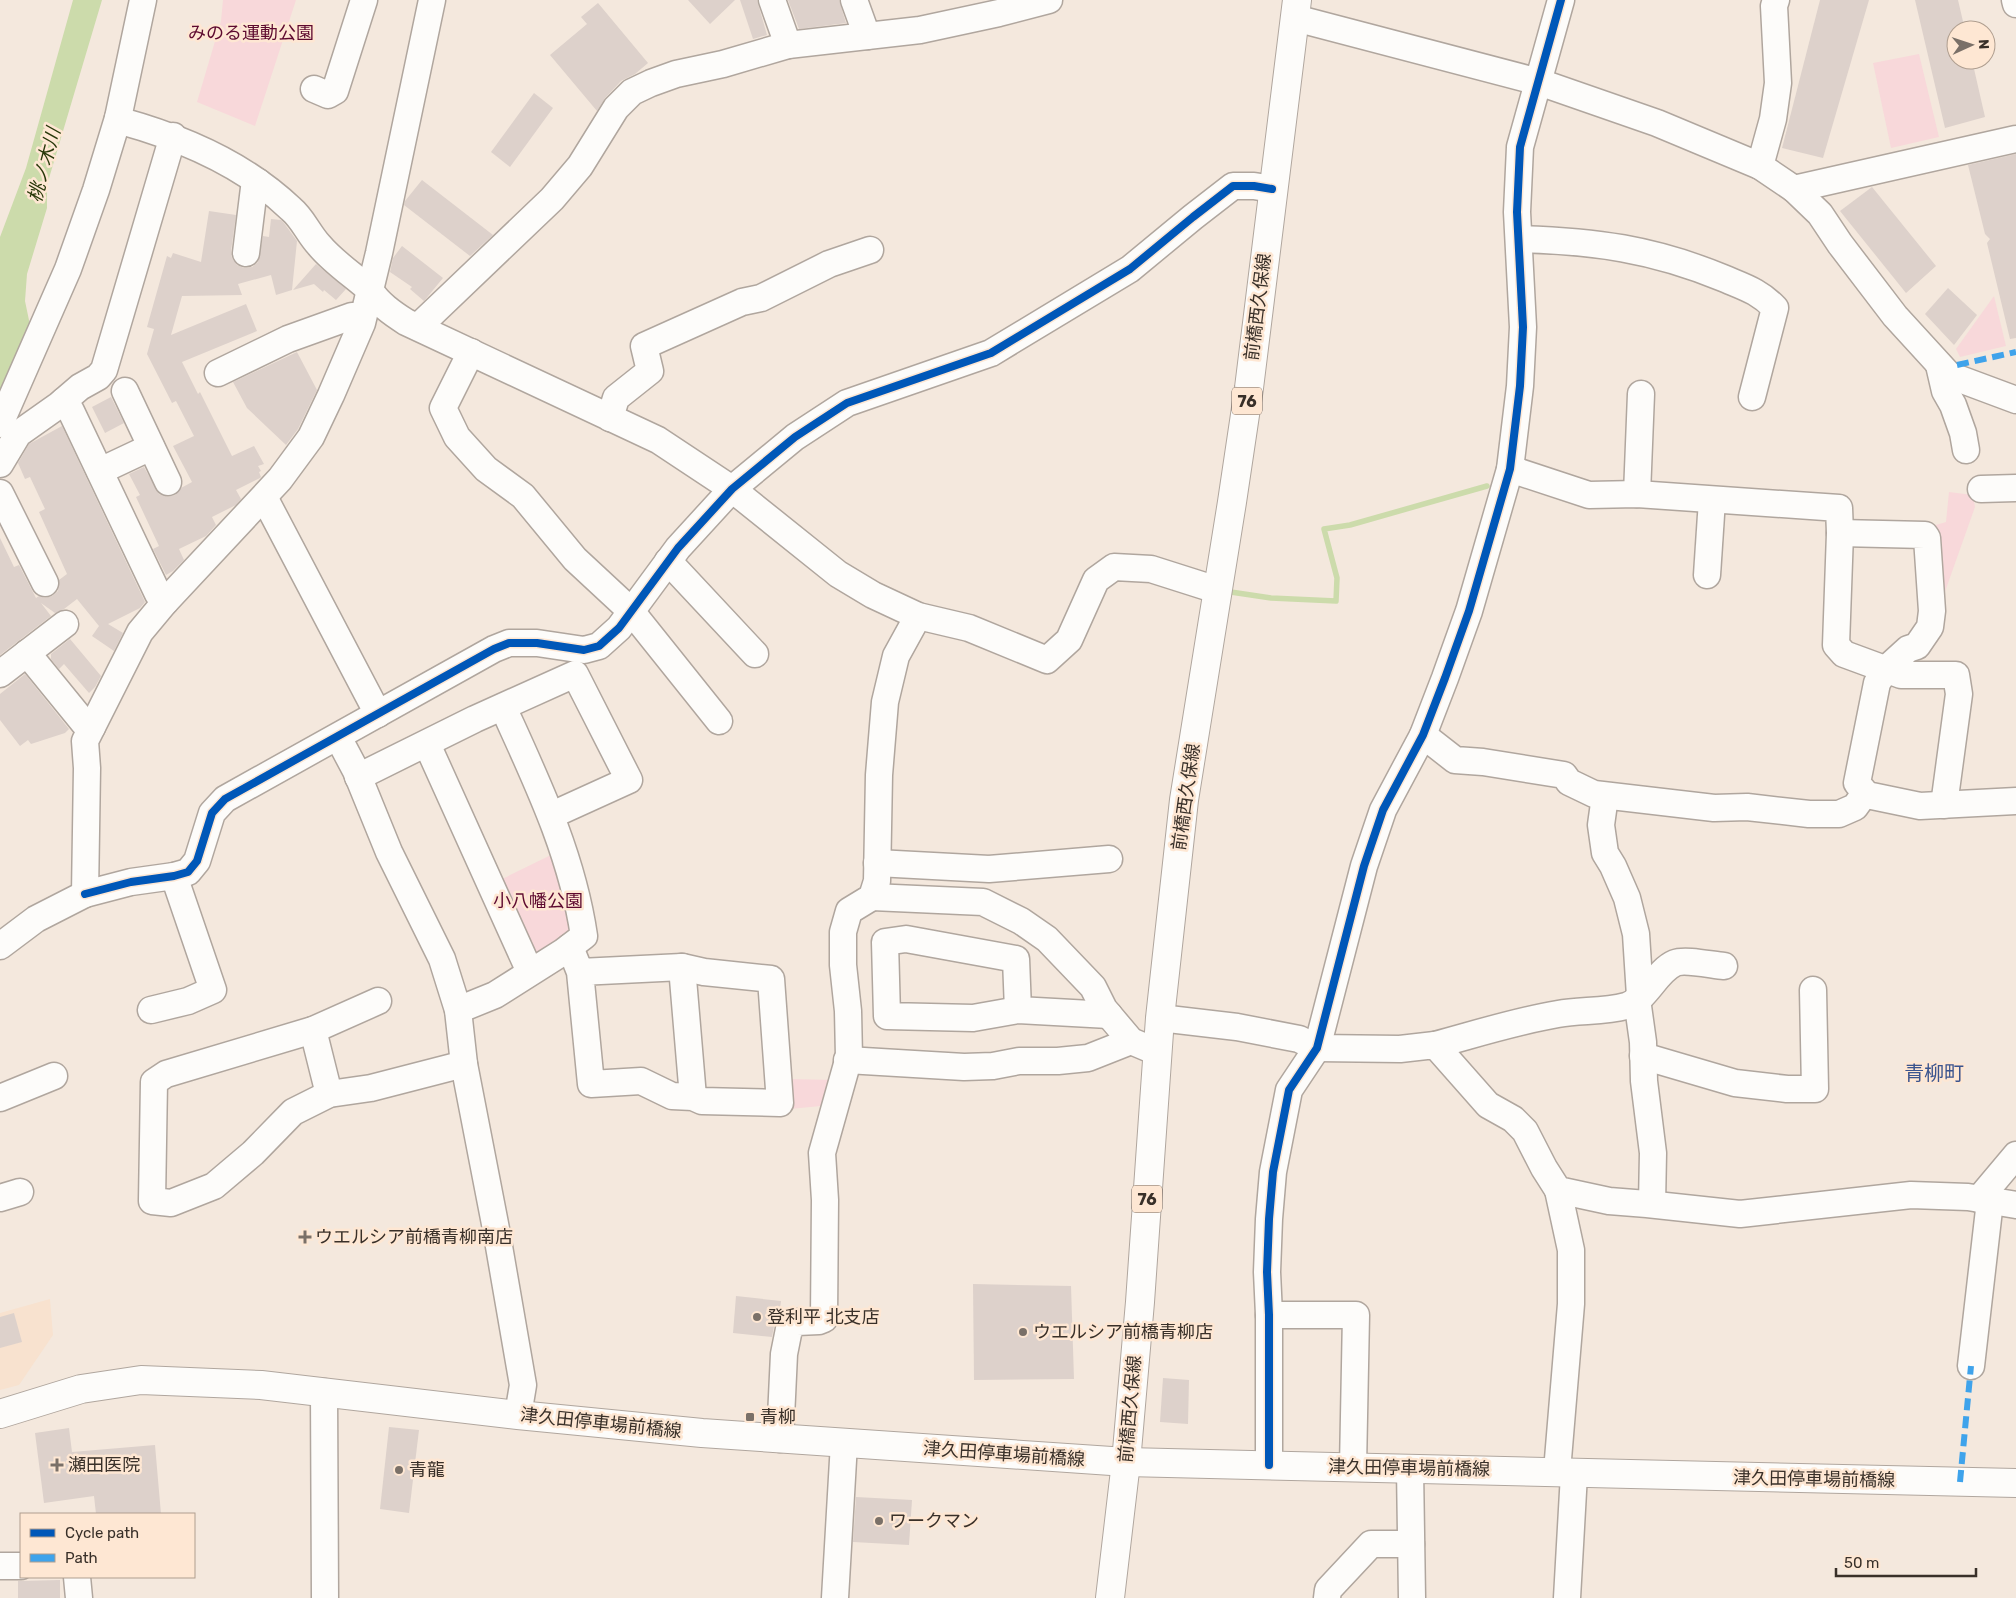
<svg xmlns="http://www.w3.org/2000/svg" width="2016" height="1598" font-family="Rubik,'Noto Sans JP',sans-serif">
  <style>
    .built { fill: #f8e2cf }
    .green { fill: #f8d8da }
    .water { fill: #ccdbab }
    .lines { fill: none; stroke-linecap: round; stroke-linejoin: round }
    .stream { stroke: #ccdbab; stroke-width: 5.5 }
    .building { fill: #ddd1cb }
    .minor-casing { stroke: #b0a69e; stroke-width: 29 }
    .major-casing { stroke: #b0a69e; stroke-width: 30 }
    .minor { stroke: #fdfcfa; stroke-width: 26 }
    .major { stroke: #fdfcfa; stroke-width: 28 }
    .quiet { stroke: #3fa3eb; stroke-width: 6; stroke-dasharray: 12 6; stroke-linecap: butt }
    .cycleway-casing { stroke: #fee7d3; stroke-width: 11 }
    .cycleway { stroke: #0057b8; stroke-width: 8 }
    .poi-dot { fill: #7a7068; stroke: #fee7d3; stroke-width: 2 }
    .labels { text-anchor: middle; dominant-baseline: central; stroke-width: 5; stroke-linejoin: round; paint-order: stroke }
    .shield { fill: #fee7d3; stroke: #74675c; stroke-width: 1 }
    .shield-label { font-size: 16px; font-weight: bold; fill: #393029 }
    .park-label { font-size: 18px; fill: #5d092f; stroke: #fee7d3 }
    .street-label { font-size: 18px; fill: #393029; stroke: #fee7d3 }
    .poi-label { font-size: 18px; fill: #393029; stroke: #fee7d3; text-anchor: start }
    .water-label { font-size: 19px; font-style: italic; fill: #28380a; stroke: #fee7d3 }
    .quarter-label { font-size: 20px; fill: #3b548e; stroke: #fee7d3 }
  </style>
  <rect width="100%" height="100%" fill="#f4e8dd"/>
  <path class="built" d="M 50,1299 L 53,1335 L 19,1385 L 0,1390 L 0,1313 Z"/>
  <g class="green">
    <path d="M 223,0 L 296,0 L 255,126 L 197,102 L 221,21 Z"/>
    <path d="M 1919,54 L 1939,137 L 1891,148 L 1873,63 Z"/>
    <path d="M 1994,296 L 2006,346 L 1960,357 L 1956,349 Z"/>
    <path d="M 1949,492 L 1973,495 L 1975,507 L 1936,617 L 1929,527 L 1946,522 Z"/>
    <path d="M 555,853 L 579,935 L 531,965 L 494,883 Z"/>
    <path d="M 789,1079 L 836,1080 L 831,1105 L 790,1109 Z"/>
  </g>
  <path class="water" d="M 73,0 L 102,0 L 47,185 L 47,208 L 27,274 L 25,301 L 30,325 L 0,391 L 0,237 L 26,168 Z"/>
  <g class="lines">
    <path class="stream" d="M 1224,591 L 1271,598 L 1336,601 L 1337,578 L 1324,529 L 1350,525 L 1487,486"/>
  </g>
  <g class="building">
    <path d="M 688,0 L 735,0 L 710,24 Z"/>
    <path d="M 740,0 L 757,0 L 767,35 L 753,39 Z"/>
    <path d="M 788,0 L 839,0 L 846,23 L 799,29 Z"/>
    <path d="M 1820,0 L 1869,0 L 1823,158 L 1782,148 Z"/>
    <path d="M 1915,0 L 1958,0 L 1965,30 L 1956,30 L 1956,60 L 1972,60 L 1985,117 L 1945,128 Z"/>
    <path d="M 598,3 L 648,63 L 635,74 L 621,81 L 605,98 L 597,111 L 550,55 L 587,24 L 581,17 Z"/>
    <path d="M 534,93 L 553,108 L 510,167 L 491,152 Z"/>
    <path d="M 2016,154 L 2016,338 L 2010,339 L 1987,243 L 1990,239 L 1985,234 L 1968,165 Z"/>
    <path d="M 422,180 L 493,235 L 470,256 L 404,205 L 405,201 Z"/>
    <path d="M 1872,187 L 1936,266 L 1906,293 L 1840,211 Z"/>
    <path d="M 209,211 L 236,215 L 231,251 L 232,258 L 237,265 L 244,268 L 252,267 L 258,262 L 263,236 L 269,237 L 271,219 L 281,220 L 284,223 L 297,241 L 292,290 L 276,295 L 271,275 L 238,284 L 242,295 L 182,296 L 171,335 L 246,304 L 257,331 L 182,362 L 198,394 L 200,392 L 232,456 L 254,446 L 264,464 L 258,466 L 261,471 L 259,472 L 261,477 L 260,478 L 236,490 L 241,499 L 236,505 L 212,517 L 216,525 L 206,536 L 179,549 L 184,560 L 173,571 L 166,575 L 153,549 L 159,546 L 136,497 L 140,495 L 129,474 L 144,467 L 159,494 L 166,497 L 175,495 L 181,488 L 192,482 L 173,446 L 194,436 L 176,401 L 172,403 L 147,354 L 154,329 L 147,327 L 167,256 L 171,258 L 173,253 L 201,262 Z"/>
    <path d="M 402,246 L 443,278 L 424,301 L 410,289 L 412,287 L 390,272 L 393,258 Z"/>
    <path d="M 316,264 L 346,289 L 336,300 L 324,290 L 323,292 L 314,284 L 293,290 Z"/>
    <path d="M 1948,288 L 1977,315 L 1954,345 L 1925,314 Z"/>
    <path d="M 297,352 L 317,390 L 298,429 L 286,445 L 247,408 L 233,382 Z"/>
    <path d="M 111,397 L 124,423 L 105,433 L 92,407 Z"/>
    <path d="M 62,426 L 145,602 L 140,608 L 108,624 L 123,633 L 114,651 L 92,636 L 99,626 L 77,599 L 64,609 L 55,613 L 41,603 L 51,616 L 0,655 L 0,538 L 14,567 L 19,565 L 36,598 L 39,596 L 45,598 L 52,596 L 58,591 L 59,580 L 67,574 L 39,512 L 45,509 L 30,477 L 25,479 L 18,463 L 29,444 Z"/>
    <path d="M 70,639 L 101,676 L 95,687 L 89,693 L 64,664 L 59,669 L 51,659 L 51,654 Z"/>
    <path d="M 25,674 L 69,729 L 65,733 L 31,744 L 28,740 L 20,746 L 0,720 L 0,694 Z"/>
    <path d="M 973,1284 L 1071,1286 L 1074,1379 L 974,1380 Z"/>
    <path d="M 736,1296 L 781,1301 L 779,1318 L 774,1326 L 772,1337 L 733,1333 Z"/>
    <path d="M 14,1313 L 22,1342 L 0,1348 L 0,1317 Z"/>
    <path d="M 1163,1378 L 1189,1380 L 1188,1424 L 1160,1422 Z"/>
    <path d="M 389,1427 L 419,1430 L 409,1513 L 380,1509 Z"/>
    <path d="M 69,1428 L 72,1452 L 155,1445 L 161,1514 L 96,1514 L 94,1496 L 44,1503 L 35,1433 Z"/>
    <path d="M 856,1497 L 912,1500 L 909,1545 L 853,1542 Z"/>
    <path d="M 60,1580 L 60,1598 L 18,1598 L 18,1581 Z"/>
  </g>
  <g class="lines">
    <g class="minor-casing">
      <g id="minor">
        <path d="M 143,0 L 118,118 L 121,121 C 183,138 244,164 291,209 C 303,219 308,233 319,245 C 333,262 353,275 370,290 C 379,304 392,313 406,322 L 658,440 L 732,489 L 838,574 L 873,595 L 918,616 L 969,628 L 1047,660 L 1069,640 L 1096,580 L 1114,567 L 1151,569 L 1217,590"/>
        <path d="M 772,0 L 788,45"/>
        <path d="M 854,0 L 867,36"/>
        <path d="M 2015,0 L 2016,4"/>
        <path d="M 1295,18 L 1539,82 L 1657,123 L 1760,166 L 1794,189 L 1820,214 L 1840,244 L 1895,316 L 1949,375 L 2016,400"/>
        <path d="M 314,89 L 328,95 L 335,91 L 364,0"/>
        <path d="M 1760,166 L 1773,119 L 1778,83 L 1774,6 L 1776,0"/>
        <path d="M 1794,189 L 2016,139"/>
        <path d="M 1519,239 C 1594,241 1653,249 1723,278 C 1744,287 1759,291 1775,308 L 1752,397"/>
        <path d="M 246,253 L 254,188 L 258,182"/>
        <path d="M 418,327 L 552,199 L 580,166 L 616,108 L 632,92 L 651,83 L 676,74 L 723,64 L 788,45 L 920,30 L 999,13 L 1049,0"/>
        <path d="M 471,352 L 443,408 L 457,437 L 486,469 L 523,496 L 575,559 L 631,611 L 719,721"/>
        <path d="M 1939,365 L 1945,391 L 1953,405 L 1963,433 L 1966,450"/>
        <path d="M 218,373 L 288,339 L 352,316 L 363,316"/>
        <path d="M 125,391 L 168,482"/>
        <path d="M 64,401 L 71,411 L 158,594 L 165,602"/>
        <path d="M 610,418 L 616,398 L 650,371 L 644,346 L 742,302 L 761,298 L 829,264 L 870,250"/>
        <path d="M 0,424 L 68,269 L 96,190 L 118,118"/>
        <path d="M 0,464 L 18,434 L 59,405 L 80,387 L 98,377 L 104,370 L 173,136"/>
        <path d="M 1510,469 L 1589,495 L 1637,494 L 1839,508 L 1840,533 L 1836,645 L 1844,654 L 1901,675 L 1956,675 L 1959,694 L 1944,805"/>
        <path d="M 100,471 L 151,447"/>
        <path d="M 1981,489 L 2016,488"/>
        <path d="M 0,493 L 45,583"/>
        <path d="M 1637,494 L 1641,394"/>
        <path d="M 264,497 L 378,714"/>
        <path d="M 1840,533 L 1925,535 L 1927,538 L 1932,611 L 1930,627 L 1917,646 L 1908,649 L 1886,669 L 1877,683 L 1857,783 L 1867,795 L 1920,806 L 2016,801"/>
        <path d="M 668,561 L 755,654"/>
        <path d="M 1707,575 L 1712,500"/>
        <path d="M 27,653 L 84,723 L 92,727"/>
        <path d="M 0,674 L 65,624"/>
        <path d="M 1423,735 L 1455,760 L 1483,762 L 1564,775 L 1569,782 L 1594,794 L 1714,808 L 1747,807 L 1809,814 L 1839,814 L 1855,807 L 1865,793"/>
        <path d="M 338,737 L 356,771 L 389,852 L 442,959 L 458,1010 L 464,1064 L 496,1229 L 523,1385 L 518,1415"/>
        <path d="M 427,744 L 530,972"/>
        <path d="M 358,777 L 475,719 L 575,674 L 629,780 L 552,815"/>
        <path d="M 1605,796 L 1601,825 L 1605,853 L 1613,866 L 1627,898 L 1636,934 L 1640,996"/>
        <path d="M 877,863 L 989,869 L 1109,859"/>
        <path d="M 85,894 L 131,882 L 174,876 L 188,872 L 197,861 L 212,813 L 225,799 L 494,649 L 509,643 L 537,643 L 584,650 L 599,646 L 619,628 L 678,548 L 732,489 L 795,437 L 847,403 L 991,353 L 1130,269 L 1193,217 L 1233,186 L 1254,186 L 1272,189"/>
        <path d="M 872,897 L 983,902 L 1021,921 L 1047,939 L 1093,987 L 1104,1009 L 1131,1041 L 1157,1052"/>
        <path d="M 0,946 L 36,919 L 85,894 L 87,768 L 85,741 L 140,632 L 165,602 L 280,479 L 311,437 L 331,395 L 362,323 L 379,253 L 432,0"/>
        <path d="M 570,947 L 580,972 L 682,967 L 704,972 L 771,979 L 780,1103 L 702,1101 L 693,1097 L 672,1096 L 641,1081 L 591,1084 L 580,972"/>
        <path d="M 682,967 L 693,1097"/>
        <path d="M 1637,999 L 1643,1042 L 1644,1081 L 1653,1153 L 1652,1204"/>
        <path d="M 378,1001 L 313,1030 L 166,1074 L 154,1082 L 152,1201 L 171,1203 L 214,1186 L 253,1153 L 293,1112 L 329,1094 L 371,1088 L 464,1064"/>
        <path d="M 151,1010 L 188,1001 L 213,990 L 174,876"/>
        <path d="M 458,1010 L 495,995 L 563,952 L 584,936 C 572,854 537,782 503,707"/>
        <path d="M 1018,1010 L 1016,959 L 906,939 L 885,942 L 887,1016 L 973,1018 L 1018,1010 L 1109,1015"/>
        <path d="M 1160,1018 L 1237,1027 L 1299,1039 L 1317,1048 L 1400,1049 L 1435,1045 L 1488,1105 L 1513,1119 L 1525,1131 L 1544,1168 L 1558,1190 L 1609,1201 L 1647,1204 L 1740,1214 L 1911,1195 L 1968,1197 L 2016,1205"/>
        <path d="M 313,1030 L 329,1094"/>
        <path d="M 1435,1045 C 1476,1034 1516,1021 1558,1014 C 1580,1010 1604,1012 1626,1006 C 1646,1001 1656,971 1675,963 C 1685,959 1712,965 1724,966"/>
        <path d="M 1643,1056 L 1735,1083 L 1787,1089 L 1815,1089 L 1813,990"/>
        <path d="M 847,1060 L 964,1067 L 993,1066 L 1019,1061 L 1058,1061 L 1088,1058 L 1131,1041"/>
        <path d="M 0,1098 L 54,1076"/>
        <path d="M 0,1198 L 20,1192"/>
        <path d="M 1979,1199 L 2016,1155"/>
        <path d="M 1269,1315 L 1356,1315 L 1353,1467"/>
        <path d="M 1971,1366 L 1990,1201"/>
        <path d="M 324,1392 L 325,1598"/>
        <path d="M 780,1439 L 784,1354 L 789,1329 L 797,1322 L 819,1321 L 824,1319 L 825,1200 L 822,1153 L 849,1057 L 848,1011 L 843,965 L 843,932 L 849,911 L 872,897 L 877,881 L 879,775 L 885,702 L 896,656 L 918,616"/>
        <path d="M 1269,1465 L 1269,1315 L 1267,1272 L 1269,1219 L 1273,1172 L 1289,1090 L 1317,1048 L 1364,866 L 1383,810 L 1423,735 L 1445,678 L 1469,611 L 1510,469 L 1520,386 L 1523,327 L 1517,212 L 1520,147 L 1561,0"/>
        <path d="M 1410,1469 L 1412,1598"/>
        <path d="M 1557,1471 L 1571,1304 L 1571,1250 L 1558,1190"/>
        <path d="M 0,1566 L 21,1566"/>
        <path d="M 77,1577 L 79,1598"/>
        <path d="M 835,1598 L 844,1443"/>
        <path d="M 1327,1598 L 1328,1590 L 1371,1544 L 1411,1544"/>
        <path d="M 1567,1598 L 1574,1474"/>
      </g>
    </g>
    <g class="major-casing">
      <g id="major">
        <path d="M 0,1414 L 81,1389 L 141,1380 L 261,1385 L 518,1415 L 702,1433 L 1126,1462 L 2016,1483"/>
        <path d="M 1110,1598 L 1126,1462 L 1140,1302 L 1160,1018 L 1184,800 L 1232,502 L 1249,388 L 1297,0"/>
      </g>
    </g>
    <use href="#minor" class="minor"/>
    <use href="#major" class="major"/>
    <g class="quiet">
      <path d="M 1957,365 L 2016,352"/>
      <path d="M 1960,1482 L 1971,1366"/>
    </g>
    <g class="cycleway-casing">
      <g id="cycleway">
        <path d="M 85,894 L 131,882 L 174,876 L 188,872 L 197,861 L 212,813 L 225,799 L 494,649 L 509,643 L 537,643 L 584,650 L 599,646 L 619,628 L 678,548 L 732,489 L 795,437 L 847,403 L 991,353 L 1130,269 L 1193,217 L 1233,186 L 1254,186 L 1272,189"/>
        <path d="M 1269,1465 L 1269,1315 L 1267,1272 L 1269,1219 L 1273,1172 L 1289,1090 L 1317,1048 L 1364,866 L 1383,810 L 1423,735 L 1445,678 L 1469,611 L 1510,469 L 1520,386 L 1523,327 L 1517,212 L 1520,147 L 1561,0"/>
      </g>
    </g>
    <use href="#cycleway" class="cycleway"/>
  </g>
  <g class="poi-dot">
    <path d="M302.5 1229.5h5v5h5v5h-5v5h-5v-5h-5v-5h5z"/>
    <circle cx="757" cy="1317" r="5"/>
    <circle cx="1023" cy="1332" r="5"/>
    <rect x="745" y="1412" width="10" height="10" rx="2.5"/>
    <path d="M54.5 1457.5h5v5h5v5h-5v5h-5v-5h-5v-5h5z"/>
    <circle cx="399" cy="1470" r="5"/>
    <circle cx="879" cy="1521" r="5"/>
  </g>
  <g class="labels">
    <g class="shield">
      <rect x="1232" y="387.5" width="30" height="27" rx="4"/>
      <rect x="1132" y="1185.5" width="30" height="27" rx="4"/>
    </g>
    <g class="shield-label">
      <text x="1247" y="401">76</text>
      <text x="1147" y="1199">76</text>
    </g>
    <g class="park-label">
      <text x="251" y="33">みのる運動公園</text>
      <text x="538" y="901">小八幡公園</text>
    </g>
    <g class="street-label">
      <text transform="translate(1258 307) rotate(-83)">前橋西久保線</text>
      <text transform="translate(1186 797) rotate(-82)">前橋西久保線</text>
      <text transform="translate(1130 1409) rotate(-85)">前橋西久保線</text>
      <text transform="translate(601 1423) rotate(6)">津久田停車場前橋線</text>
      <text transform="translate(1004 1454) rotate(4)">津久田停車場前橋線</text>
      <text transform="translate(1409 1468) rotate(1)">津久田停車場前橋線</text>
      <text transform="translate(1814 1479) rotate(1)">津久田停車場前橋線</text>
    </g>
    <g class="poi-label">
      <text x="315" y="1237">ウエルシア前橋青柳南店</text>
      <text x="767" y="1317">登利平 北支店</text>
      <text x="1033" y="1332">ウエルシア前橋青柳店</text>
      <text x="760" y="1417">青柳</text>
      <text x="68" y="1465">瀬田医院</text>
      <text x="409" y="1470">青龍</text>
      <text x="889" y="1521">ワークマン</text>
    </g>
    <g class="water-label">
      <text transform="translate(44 165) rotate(-75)">桃ノ木川</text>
    </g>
    <g class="quarter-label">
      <text x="1934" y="1073">青柳町</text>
    </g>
  </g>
  <rect x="20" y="1513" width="175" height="65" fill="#fee7d3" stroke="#af9e8f"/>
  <rect x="30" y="1529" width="25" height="8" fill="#0057b8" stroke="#af9e8f"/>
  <text x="65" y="1538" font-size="15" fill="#393029">Cycle path</text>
  <rect x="30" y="1554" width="25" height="8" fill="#3fa3eb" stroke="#af9e8f"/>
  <text x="65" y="1563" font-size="15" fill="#393029">Path</text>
  <g transform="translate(1971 45) rotate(87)"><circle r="24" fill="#fee7d3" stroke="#af9e8f"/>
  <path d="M0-4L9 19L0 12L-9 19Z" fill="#7a7068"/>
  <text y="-8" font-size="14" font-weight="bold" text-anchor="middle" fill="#393029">N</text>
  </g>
  <path d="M1836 1568v8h140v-8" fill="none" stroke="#393029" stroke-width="2.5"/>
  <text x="1844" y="1568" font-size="15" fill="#393029" stroke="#fee7d3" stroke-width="4" paint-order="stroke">50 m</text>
</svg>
